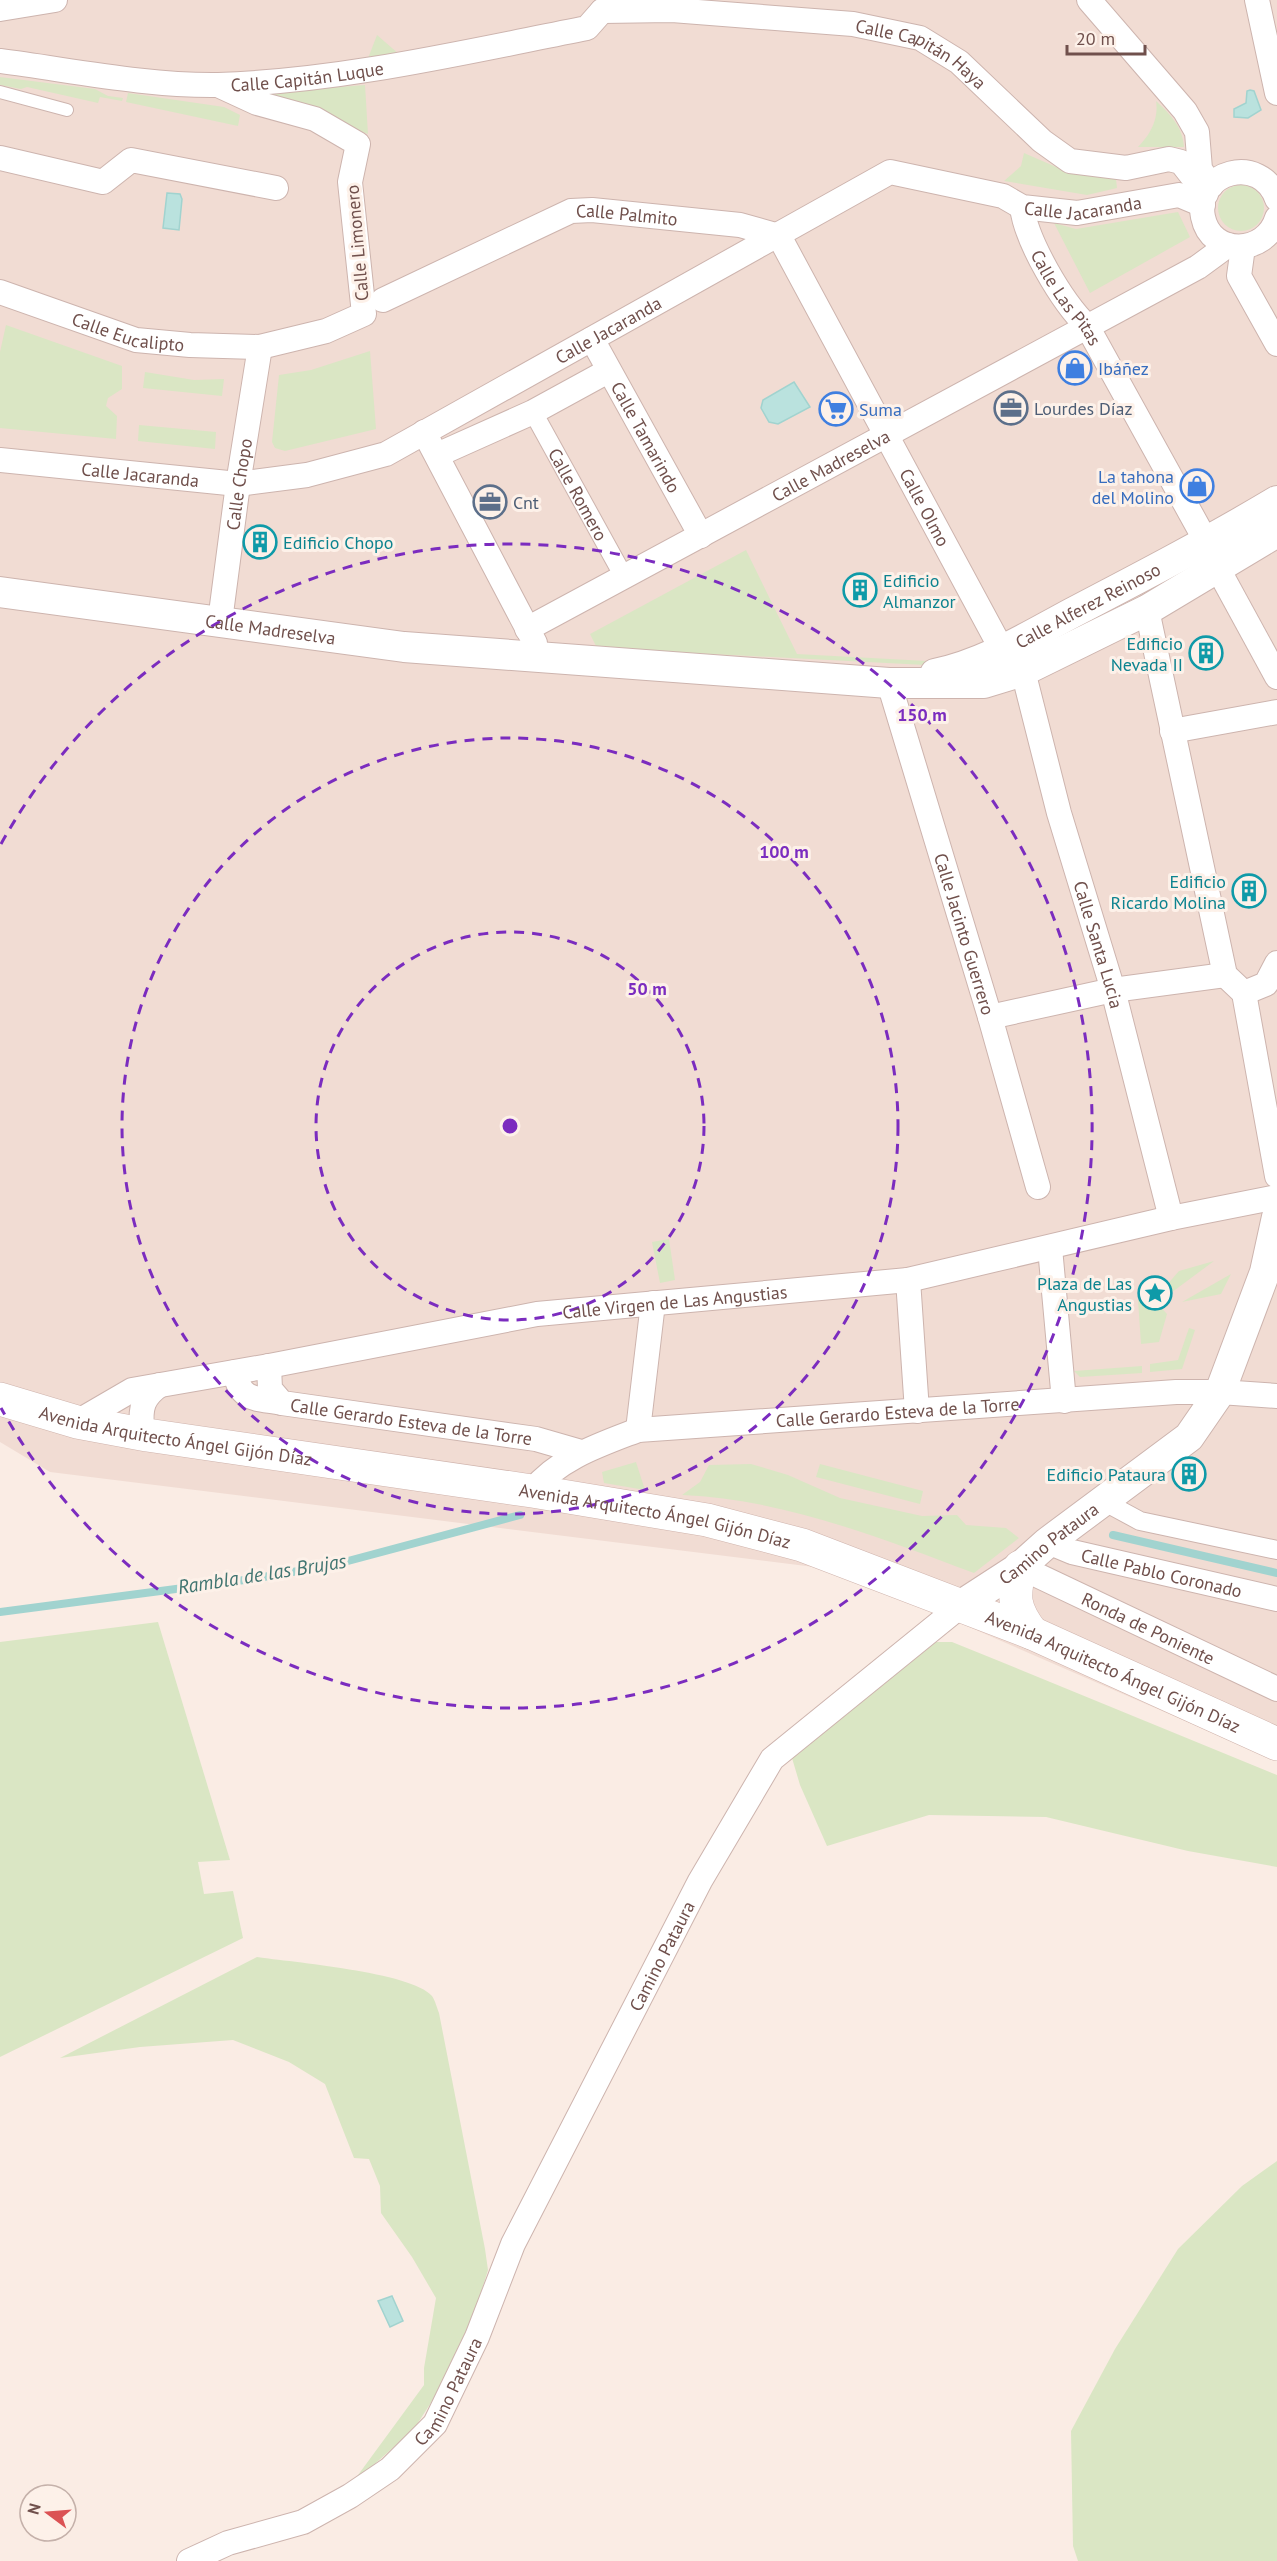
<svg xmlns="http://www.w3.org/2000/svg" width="1277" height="2561" font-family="'PT Sans',sans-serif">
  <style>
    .residential { fill: #f1dcd3 }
    .green { fill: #dae6c4 }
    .water { fill: #bae2de; stroke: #a1d3cf; stroke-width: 1.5 }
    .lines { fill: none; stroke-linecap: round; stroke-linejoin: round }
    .stream { stroke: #a1d3cf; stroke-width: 8 }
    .service-casing { stroke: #cdb4ae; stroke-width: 14 }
    .pedestrian-casing { stroke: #cdb4ae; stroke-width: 20 }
    .minor-casing { stroke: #cdb4ae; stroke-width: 26 }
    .tertiary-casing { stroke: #cdb4ae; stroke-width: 32 }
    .secondary-casing { stroke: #cfb3ac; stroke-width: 34 }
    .service { stroke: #fff; stroke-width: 12 }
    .pedestrian { stroke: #fff; stroke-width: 18 }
    .minor { stroke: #fff; stroke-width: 24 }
    .tertiary { stroke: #fff; stroke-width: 30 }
    .secondary { stroke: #fff; stroke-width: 33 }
    .ring { fill: none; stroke: #7b2cbf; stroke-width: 3; stroke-dasharray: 10 8 }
    .labels { text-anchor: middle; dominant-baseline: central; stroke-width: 6; stroke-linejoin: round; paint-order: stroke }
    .street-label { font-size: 18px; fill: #70504c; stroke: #fdf1e9 }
    .shop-label { font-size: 18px; fill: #366cbe; stroke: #fdf1e9; text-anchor: start }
    .service-label { font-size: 18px; fill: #4e5e75; stroke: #fdf1e9; text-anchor: start }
    .culture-label { font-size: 18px; fill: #0d838f; stroke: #fdf1e9; text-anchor: end }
    .water-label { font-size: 20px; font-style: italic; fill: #417571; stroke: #fdf1e9 }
    .centre { fill: #7b2cbf; stroke: #fdf1e9; stroke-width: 3 }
    .ring-label { font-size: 18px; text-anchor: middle; font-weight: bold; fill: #7b2cbf; stroke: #fdf1e9; stroke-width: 6; stroke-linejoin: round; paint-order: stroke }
  </style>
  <rect width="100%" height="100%" fill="#faece4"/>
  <path class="residential" d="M 0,0 L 1277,0 L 1277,1761 L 838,1570 L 50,1472 L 0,1442 Z"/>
  <g class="green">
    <path d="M 377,35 L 400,55 L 367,61 Z"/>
    <path d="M 0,77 L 95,89 L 108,96 L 123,98 L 122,101 L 100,97 L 98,103 L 27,87 L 21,89 L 0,85 Z"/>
    <path d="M 365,85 L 368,134 L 261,93 Z"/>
    <path d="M 128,93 L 224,107 L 240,115 L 238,126 L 126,102 Z"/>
    <path d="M 1156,101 C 1170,114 1183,127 1184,147 L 1138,147 C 1150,135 1159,119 1156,101 Z"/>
    <path d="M 1024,153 L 1070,173 L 1116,179 L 1117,188 L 1087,195 L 1004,181 L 1021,166 Z"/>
    <circle cx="1241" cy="208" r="23"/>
    <path d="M 1178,212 L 1190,237 L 1090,293 L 1054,223 L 1076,229 Z"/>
    <path d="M 6,325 L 122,366 L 122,389 L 108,398 L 106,406 L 117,416 L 116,439 L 0,428 L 0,352 Z"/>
    <path d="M 370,351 L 376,429 L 285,451 L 275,448 L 272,442 L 279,375 L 311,370 Z"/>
    <path d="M 145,372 L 194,380 L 224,379 L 222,396 L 143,388 Z"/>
    <path d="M 139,425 L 216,432 L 215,449 L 138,441 Z"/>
    <path d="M 746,550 L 797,654 L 945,662 L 944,666 L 597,648 L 590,634 Z"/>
    <path d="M 669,1239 L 675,1280 L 660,1283 L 652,1242 Z"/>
    <path d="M 1214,1261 L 1164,1298 L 1159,1294 L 1179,1271 Z"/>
    <path d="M 1231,1274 L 1221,1294 L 1182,1302 Z"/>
    <path d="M 1152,1298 L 1167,1314 L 1159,1342 L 1141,1344 L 1138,1300 Z"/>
    <path d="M 1189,1328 L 1195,1330 L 1182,1369 L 1150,1372 L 1150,1364 L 1178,1360 Z"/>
    <path d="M 1142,1366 L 1142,1373 L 1080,1377 L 1074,1371 Z"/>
    <path d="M 636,1462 L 645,1490 L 604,1483 L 602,1472 Z"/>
    <path d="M 751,1464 L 788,1475 L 840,1498 L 922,1516 L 957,1515 L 966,1525 L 1006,1528 L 1019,1538 L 974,1573 C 880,1538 783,1499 682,1495 L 700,1482 L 709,1465 Z"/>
    <path d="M 820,1464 L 923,1491 L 920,1504 L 816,1477 Z"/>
    <path d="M 158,1622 L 230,1860 L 198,1862 L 204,1894 L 233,1891 L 243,1938 L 0,2057 L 0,1642 Z"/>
    <path d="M 936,1642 L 952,1642 L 999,1661 L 1277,1775 L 1277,1867 L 1188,1851 L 1046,1817 L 929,1815 L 827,1846 L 800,1785 L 792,1758 Z"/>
    <path d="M 257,1957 C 290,1962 412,1972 432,1996 C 435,2000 437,2008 439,2013 L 485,2249 L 488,2270 L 471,2325 L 445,2381 L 414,2429 L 350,2486 L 424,2385 L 424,2368 L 436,2298 L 412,2257 L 381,2213 L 380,2186 L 369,2159 L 354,2158 L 325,2084 L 289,2062 L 233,2040 L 140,2047 L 60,2058 Z"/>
    <path d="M 1277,2161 L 1277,2561 L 1078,2561 L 1073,2546 L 1071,2431 L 1115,2349 L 1178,2249 L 1242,2186 Z"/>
  </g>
  <g class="water">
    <path d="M 1250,90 L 1254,91 L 1261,110 L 1248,118 L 1234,117 L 1234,109 L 1246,103 L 1247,91 Z"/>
    <path d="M 167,193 L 180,194 L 182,199 L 179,230 L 163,228 Z"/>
    <path d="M 794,382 L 810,407 L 778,424 L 769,422 L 761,408 L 763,400 Z"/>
    <path d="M 392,2296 L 403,2321 L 390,2327 L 378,2301 Z"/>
  </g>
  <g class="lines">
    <g class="stream">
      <path d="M 1113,1535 L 1277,1573"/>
      <path d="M 0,1612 L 252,1579 L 333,1565 L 520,1515"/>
    </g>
    <g class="service-casing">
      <path id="service" d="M 0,92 L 67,110"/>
    </g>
    <g class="pedestrian-casing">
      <g id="pedestrian">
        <path id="s1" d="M 533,412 L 624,577"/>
        <path d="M 1103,1501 L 1140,1521 L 1277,1550"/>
      </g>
    </g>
    <g class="minor-casing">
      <g id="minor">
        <path d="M 1089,0 L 1185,111 L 1197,132 L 1200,169 L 1211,186"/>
        <path d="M 1257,0 L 1277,93"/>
        <path d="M 0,9 L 55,0"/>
        <path id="s2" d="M 602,11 L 672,10 L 853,24 L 920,38 L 959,62 L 1042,141 L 1070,161 L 1126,168 L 1169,159 L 1181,162 L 1206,194"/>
        <path id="s3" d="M 0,61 C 70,70 147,86 218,85 C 342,81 465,52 587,28 L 602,11"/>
        <path d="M 0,158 L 103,182 L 131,160 L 276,188"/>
        <path d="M 1277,199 C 1261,153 1194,171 1203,217 C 1211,257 1266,255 1277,218"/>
        <path id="s4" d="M 1022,207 C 1026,241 1062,302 1087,326 L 1207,543"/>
        <path id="s5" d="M 779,236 L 1002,650"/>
        <path d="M 1243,247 L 1239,276 L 1277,344"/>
        <path id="s6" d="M 0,292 L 136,340 L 190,345 L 260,347 L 326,331 L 364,314 L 350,182 L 358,144 L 315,119 L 257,103 L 218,85"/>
        <path id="s7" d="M 383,300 L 571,211 L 592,210 L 740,225 L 779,236"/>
        <path id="s8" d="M 592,339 L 701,536"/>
        <path d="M 424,432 L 535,643"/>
        <path d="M 437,455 L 533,412 L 608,371"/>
        <path id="s9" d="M 0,460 L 238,484 L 307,475 L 386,454 L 890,172 L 1003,196 L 1022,207 L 1077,213 L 1179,195 L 1203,205"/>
        <path d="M 1217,567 L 1277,677"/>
        <path d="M 1147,610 L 1225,975 L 1244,993 L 1277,1176"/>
        <path id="s10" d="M 220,621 L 238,484 L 260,347"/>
        <path id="s11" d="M 527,629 L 1198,267 L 1228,245"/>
        <path id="s12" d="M 1023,671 L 1059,813 L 1113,990 L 1171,1218"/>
        <path id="s13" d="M 889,683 L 990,1017 L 1038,1187"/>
        <path d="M 1172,731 L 1277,712"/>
        <path d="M 1244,993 L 1266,984 L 1277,963"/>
        <path d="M 990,1017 L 1113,990 L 1225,975"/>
        <path d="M 1050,1248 L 1064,1401"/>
        <path d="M 908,1280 L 917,1411"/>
        <path id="s14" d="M 269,1366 L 270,1389 L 282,1403 L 536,1439 L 581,1452"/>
        <path d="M 235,1372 C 240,1402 257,1398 282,1403"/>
        <path id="s15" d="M 77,1422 L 132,1390 L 269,1366 L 537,1314 L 908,1280 L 1171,1218 L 1277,1197"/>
        <path d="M 638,1430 L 653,1303"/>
        <path d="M 151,1436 L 142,1428 C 140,1407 143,1397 160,1385"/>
        <path id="s16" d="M 532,1491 C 559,1458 599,1445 638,1430 L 1176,1392 L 1220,1392 L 1277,1396"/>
        <path id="s17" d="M 1048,1542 L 1072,1552 L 1277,1599"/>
        <path id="s18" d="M 1020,1567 L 1277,1689"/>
        <path id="s19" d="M 189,2561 L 228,2543 L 303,2522 L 350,2496 L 390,2469 L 435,2424 L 477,2337 L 513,2244 L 700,1881 L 772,1759 L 963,1604"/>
      </g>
    </g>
    <g class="tertiary-casing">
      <g id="tertiary">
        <path id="s20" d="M 0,592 L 404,647 L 889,683 L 984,683 L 1023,671 L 1147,610 L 1277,532"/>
        <path id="s21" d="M 935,674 C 984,664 1029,636 1072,613 C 1141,577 1210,541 1277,501"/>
        <path id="s22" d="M 963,1604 L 1020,1567 L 1048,1542 L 1189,1437 L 1220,1392 L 1265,1272 L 1277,1217"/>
      </g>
    </g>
    <g class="secondary-casing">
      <g id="secondary">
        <path id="s23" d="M 0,1399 L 77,1422 L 147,1435 L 532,1491 L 707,1520 L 802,1545 L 1032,1633 L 1277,1744"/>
        <path d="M 1020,1567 C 1013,1597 1013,1608 1032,1633"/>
      </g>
    </g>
    <use href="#service" class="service"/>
    <use href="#pedestrian" class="pedestrian"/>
    <use href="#minor" class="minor"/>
    <use href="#tertiary" class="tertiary"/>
    <use href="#secondary" class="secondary"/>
  </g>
  <g class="ring">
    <circle cx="510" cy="1126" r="194"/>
    <circle cx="510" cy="1126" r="388"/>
    <path d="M1 844A582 582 0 1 1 1 1408"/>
  </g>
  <defs>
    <g id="shop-ring" transform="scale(1.725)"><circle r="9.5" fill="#fdf1e9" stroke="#3f7fe0" stroke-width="1.5"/><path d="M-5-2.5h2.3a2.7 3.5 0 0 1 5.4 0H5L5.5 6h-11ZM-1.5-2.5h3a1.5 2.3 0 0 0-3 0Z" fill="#3f7fe0"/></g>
    <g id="office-ring" transform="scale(1.725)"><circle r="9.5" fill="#fdf1e9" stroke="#5c6f8a" stroke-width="1.5"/><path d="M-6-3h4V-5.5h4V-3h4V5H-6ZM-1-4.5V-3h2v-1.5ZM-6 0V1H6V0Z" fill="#5c6f8a"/></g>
    <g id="supermarket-ring" transform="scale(1.725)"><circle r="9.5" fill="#fdf1e9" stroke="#3f7fe0" stroke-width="1.5"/><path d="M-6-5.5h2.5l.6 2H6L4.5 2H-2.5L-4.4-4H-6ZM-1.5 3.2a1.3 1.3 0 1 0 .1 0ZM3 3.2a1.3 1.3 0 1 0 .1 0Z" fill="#3f7fe0"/></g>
    <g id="building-ring" transform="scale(1.725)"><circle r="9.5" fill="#fdf1e9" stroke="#0f9aa8" stroke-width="1.5"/><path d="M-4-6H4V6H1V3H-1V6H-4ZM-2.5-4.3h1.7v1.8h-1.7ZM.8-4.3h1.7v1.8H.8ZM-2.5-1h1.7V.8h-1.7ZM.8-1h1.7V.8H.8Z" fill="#0f9aa8"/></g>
    <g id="sight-ring" transform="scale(1.725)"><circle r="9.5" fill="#fdf1e9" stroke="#0f9aa8" stroke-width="1.5"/><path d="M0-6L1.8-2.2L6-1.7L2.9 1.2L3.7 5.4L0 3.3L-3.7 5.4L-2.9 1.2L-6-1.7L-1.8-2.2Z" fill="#0f9aa8"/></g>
  </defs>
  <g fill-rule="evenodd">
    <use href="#shop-ring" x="1075" y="368"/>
    <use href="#office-ring" x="1011" y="408"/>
    <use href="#supermarket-ring" x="836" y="409"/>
    <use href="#shop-ring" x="1197" y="486"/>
    <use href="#office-ring" x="490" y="502"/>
    <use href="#building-ring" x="260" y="542"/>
    <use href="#building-ring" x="860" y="590"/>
    <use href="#building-ring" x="1206" y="653"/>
    <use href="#building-ring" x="1249" y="891"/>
    <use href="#sight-ring" x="1155" y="1293"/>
    <use href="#building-ring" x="1189" y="1474"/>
  </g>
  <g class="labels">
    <g class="street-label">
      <text stroke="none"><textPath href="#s2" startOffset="327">Calle Capitán Haya</textPath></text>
      <text stroke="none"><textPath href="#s3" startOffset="309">Calle Capitán Luque</textPath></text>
      <text stroke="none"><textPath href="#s9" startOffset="1167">Calle Jacaranda</textPath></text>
      <text stroke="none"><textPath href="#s7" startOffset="264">Calle Palmito</textPath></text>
      <text transform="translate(357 243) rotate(-95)">Calle Limonero</text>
      <text stroke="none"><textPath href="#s4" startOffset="102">Calle Las Pitas</textPath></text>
      <text stroke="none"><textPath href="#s6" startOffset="135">Calle Eucalipto</textPath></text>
      <text stroke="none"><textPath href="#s9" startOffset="645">Calle Jacaranda</textPath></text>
      <text stroke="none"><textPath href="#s8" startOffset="112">Calle Tamarindo</textPath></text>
      <text stroke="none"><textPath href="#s11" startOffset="345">Calle Madreselva</textPath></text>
      <text stroke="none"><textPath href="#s9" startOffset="141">Calle Jacaranda</textPath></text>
      <text stroke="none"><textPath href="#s10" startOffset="138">Calle Chopo</textPath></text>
      <text stroke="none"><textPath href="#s1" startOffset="94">Calle Romero</textPath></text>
      <text stroke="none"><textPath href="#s5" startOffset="308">Calle Olmo</textPath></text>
      <text stroke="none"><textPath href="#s21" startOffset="168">Calle Alferez Reinoso</textPath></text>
      <text stroke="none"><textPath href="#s20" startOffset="273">Calle Madreselva</textPath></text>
      <text stroke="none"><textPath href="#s13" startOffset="262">Calle Jacinto Guerrero</textPath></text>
      <text stroke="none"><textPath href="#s12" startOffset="284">Calle Santa Lucia</textPath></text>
      <text stroke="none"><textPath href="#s15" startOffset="614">Calle Virgen de Las Angustias</textPath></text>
      <text stroke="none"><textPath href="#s16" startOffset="384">Calle Gerardo Esteva de la Torre</textPath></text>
      <text stroke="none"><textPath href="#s14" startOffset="172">Calle Gerardo Esteva de la Torre</textPath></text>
      <text stroke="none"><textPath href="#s23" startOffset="180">Avenida Arquitecto Ángel Gijón Díaz</textPath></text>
      <text stroke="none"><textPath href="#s23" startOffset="666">Avenida Arquitecto Ángel Gijón Díaz</textPath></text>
      <text stroke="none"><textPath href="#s22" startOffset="105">Camino Pataura</textPath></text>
      <text stroke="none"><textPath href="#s17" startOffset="118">Calle Pablo Coronado</textPath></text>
      <text stroke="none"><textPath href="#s18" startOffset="142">Ronda de Poniente</textPath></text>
      <text stroke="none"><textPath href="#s23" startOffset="1152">Avenida Arquitecto Ángel Gijón Díaz</textPath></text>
      <text stroke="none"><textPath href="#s19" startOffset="807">Camino Pataura</textPath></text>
      <text stroke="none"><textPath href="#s19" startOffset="321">Camino Pataura</textPath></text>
    </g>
    <g class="shop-label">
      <text x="1098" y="368">Ibáñez</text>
      <text x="859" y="409">Suma</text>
      <text x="1174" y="476" text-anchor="end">La tahona<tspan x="1174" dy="21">del Molino</tspan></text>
    </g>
    <g class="service-label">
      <text x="1034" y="408">Lourdes Díaz</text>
      <text x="513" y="502">Cnt</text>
    </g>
    <g class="culture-label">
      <text x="283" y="542" text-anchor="start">Edificio Chopo</text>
      <text x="883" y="580" text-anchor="start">Edificio<tspan x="883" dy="21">Almanzor</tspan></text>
      <text x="1183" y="643">Edificio<tspan x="1183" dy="21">Nevada II</tspan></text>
      <text x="1226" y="881">Edificio<tspan x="1226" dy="21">Ricardo Molina</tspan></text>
      <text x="1132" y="1283">Plaza de Las<tspan x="1132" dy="21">Angustias</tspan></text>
      <text x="1166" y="1474">Edificio Pataura</text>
    </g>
    <g class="water-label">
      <text transform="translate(262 1574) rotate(-9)">Rambla de las Brujas</text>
    </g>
  </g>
  <circle cx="510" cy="1126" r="9" class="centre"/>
  <g class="ring-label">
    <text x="922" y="721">150 m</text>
    <text x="784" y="858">100 m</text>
    <text x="647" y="995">50 m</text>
  </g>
  <g transform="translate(48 2513) rotate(286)"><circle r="28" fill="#fdf1e9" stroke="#c5b1aa" stroke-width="1.5"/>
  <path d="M0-4.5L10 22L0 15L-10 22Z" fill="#db5254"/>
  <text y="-9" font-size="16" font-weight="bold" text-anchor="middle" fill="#70504c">N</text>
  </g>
  <path d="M1067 45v9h78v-9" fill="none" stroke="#70504c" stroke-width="3"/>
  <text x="1076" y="45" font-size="18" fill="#70504c" stroke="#fdf1e9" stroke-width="4.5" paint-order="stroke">20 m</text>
</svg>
